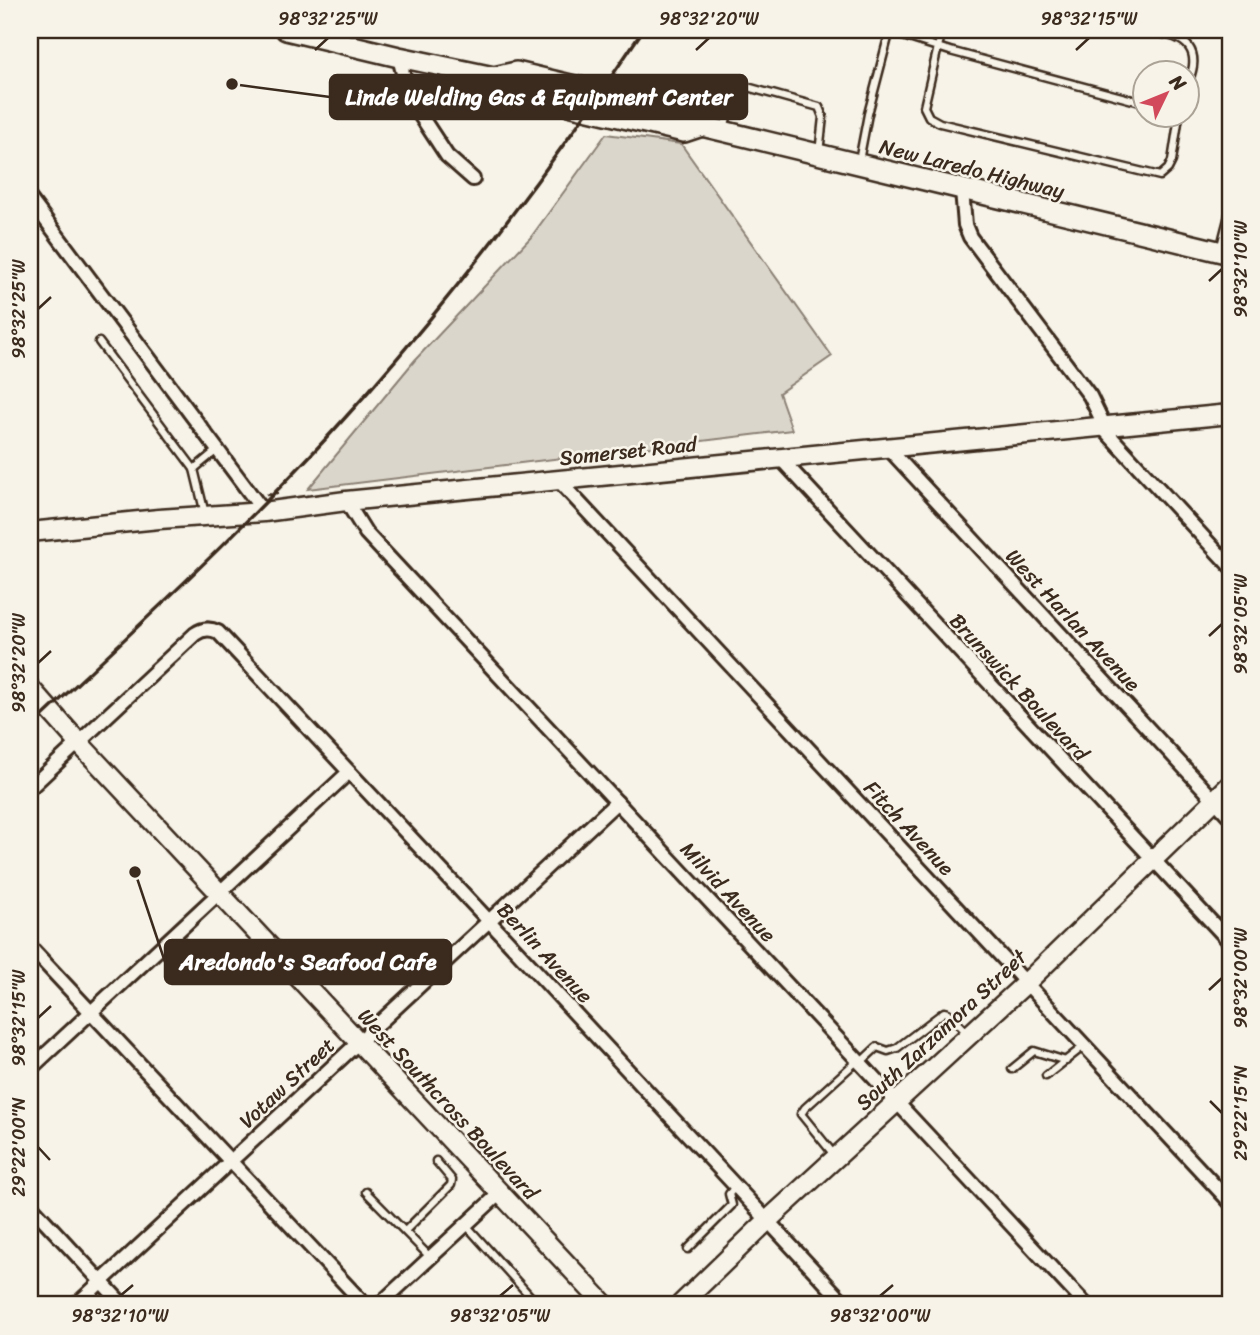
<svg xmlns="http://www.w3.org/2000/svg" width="1260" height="1335" font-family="Sriracha,sans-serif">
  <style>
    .green { fill: #dbd6cb; stroke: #8b8074; stroke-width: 2 }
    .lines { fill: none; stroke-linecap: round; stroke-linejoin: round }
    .service-casing { stroke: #3b2a1e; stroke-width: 11 }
    .minor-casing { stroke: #3b2a1e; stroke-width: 18 }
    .secondary-casing { stroke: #3b2a1e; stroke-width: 23 }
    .primary-casing { stroke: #3b2a1e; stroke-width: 24 }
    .path { stroke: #3b2a1e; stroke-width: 2.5; stroke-dasharray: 5 5; stroke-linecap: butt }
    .service { stroke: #f7f3e8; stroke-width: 6 }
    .minor { stroke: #f7f3e8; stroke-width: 12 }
    .secondary { stroke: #f7f3e8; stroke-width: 18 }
    .primary { stroke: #f7f3e8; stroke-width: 19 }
    .rail { stroke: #3b2a1e; stroke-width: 3.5 }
    .ticks { fill: none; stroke: #3b2a1e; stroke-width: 2.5 }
    .labels { text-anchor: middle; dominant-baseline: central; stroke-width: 5; stroke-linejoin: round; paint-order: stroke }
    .street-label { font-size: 21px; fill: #3b2a1e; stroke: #f7f3e8 }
    .leader { fill: none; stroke: #3b2a1e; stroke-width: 2.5 }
    .callout-dot { fill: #3b2a1e; stroke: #f7f3e8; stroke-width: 2.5 }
    .callout { fill: #3b2a1e; stroke: #3b2a1e; stroke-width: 2.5 }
    .callout-label { font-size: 23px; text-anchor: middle; font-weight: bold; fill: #fff }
    .neatline { fill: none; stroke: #3b2a1e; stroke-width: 2.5 }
    .ticks-label { font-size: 18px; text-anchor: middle; fill: #3b2a1e }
  </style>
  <rect width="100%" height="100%" fill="#f7f3e8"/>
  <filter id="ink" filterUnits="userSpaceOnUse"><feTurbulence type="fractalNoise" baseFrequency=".0143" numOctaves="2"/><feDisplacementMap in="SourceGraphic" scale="14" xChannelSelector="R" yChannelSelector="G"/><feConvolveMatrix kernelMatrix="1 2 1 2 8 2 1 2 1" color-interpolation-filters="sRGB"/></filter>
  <g filter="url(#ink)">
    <path class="green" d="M 606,134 L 681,144 L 832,356 L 779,393 L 792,430 L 308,489 L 415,360 L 531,237 Z"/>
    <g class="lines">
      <g class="service-casing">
        <g id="service">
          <path d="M 942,30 L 924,107 L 929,117 L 940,123 L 1160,176 L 1168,169 L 1172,161 L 1179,116"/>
          <path d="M 1141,30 C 1162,34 1197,35 1193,66 C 1192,73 1189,81 1186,88"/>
          <path d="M 890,32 L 950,51 L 1144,103"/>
          <path d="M 724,130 L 733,91 L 740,85 L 819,107 L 823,117 L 819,153"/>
          <path d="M 859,161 L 868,114 L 890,30"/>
          <path d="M 1220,250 L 1230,211"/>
          <path d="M 99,342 L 194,469 L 205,514"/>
          <path d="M 194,469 L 217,450"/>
          <path d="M 860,1063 L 877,1047 L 888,1051 L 897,1048 L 944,1012 L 948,1013 L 967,1033"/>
          <path d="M 1012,1069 L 1034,1051 L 1066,1061"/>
          <path d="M 1046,1076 L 1084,1046"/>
          <path d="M 835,1156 L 801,1114 L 805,1108 L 858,1060"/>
          <path d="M 366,1192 L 430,1257"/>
          <path d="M 466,1225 L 538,1305"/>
          <path d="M 405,1231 L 451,1185 L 452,1180 L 436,1161"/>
          <path d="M 688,1249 L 732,1205 L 729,1194 L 736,1186"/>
        </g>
      </g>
      <g class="minor-casing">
        <g id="minor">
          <path d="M 399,57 L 408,94 L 413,104 L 447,156 L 473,179"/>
          <path d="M 962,190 L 965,225 L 970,237 L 1090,396 L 1104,425"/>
          <path d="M 30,199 L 264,512"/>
          <path d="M 1100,425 L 1230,566"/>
          <path d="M 888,448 L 1230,817"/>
          <path d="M 780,458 L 1230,942"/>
          <path d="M 559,481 L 1230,1202"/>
          <path d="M 346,501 L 366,533 L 1086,1305"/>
          <path d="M 30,788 L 195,634 C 202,629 210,628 218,632 L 489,921 L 846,1305"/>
          <path d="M 30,947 L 365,1305"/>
          <path d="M 30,1069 L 349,772"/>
          <path d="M 30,1205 L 123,1305"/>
          <path d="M 76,1305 L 617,802"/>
          <path d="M 379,1305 L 500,1193"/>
        </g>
      </g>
      <g class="secondary-casing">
        <g id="secondary">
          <path d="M 30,532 L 159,519 L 264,512 L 346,501 L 1230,414"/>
          <path d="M 30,688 L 79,743 L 605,1305"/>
          <path d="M 680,1305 L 768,1220 L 1026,983 L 1230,785"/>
        </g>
      </g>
      <g class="primary-casing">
        <g id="primary">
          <path d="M 286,30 L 399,57 L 494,77 L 516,72 L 688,113 L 702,126 L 1230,254"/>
          <path d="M 494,77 L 504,89 L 589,110 L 684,132 L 702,126"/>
        </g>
      </g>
      <path class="path" d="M 266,495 L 278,493"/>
      <use href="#service" class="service"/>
      <use href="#minor" class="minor"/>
      <use href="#secondary" class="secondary"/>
      <use href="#primary" class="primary"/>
      <path class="rail" d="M 30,728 C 146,619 263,512 368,392 C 468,278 559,156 643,30"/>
    </g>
  </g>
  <path class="ticks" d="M 315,50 L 328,38M 696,50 L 709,38M 1076,50 L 1089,38M 1209,281 L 1222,269M 38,309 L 51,297M 1209,636 L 1222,624M 38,663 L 51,651M 1209,990 L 1222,978M 38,1018 L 51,1006M 1210,1101 L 1222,1113M 38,1147 L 50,1160M 120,1296 L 133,1285M 500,1296 L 513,1285M 880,1296 L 893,1285"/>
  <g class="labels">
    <g class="street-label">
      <text transform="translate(972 169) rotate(14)">New Laredo Highway</text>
      <text transform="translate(628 451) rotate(-6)">Somerset Road</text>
      <text transform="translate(1073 620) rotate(47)">West Harlan Avenue</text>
      <text transform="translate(1019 687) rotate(47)">Brunswick Boulevard</text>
      <text transform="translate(909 828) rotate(47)">Fitch Avenue</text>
      <text transform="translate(728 892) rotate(47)">Milvid Avenue</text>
      <text transform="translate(545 953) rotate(47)">Berlin Avenue</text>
      <text transform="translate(941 1030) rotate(-43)">South Zarzamora Street</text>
      <text transform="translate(287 1083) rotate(-43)">Votaw Street</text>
      <text transform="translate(448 1104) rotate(47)">West Southcross Boulevard</text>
    </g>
  </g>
  <path class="leader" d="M232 84L330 97M135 872L165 962"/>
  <g class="callout-dot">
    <circle cx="232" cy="84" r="7"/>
    <circle cx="135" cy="872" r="7"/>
  </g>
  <g class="callout">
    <rect x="330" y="75" width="417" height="44" rx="7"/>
    <rect x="165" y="940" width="286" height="44" rx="7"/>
  </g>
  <g class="callout-label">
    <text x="539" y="105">Linde Welding Gas &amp; Equipment Center</text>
    <text x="308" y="970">Aredondo's Seafood Cafe</text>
  </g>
  <rect width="1260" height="1335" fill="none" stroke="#f7f3e8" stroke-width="77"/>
  <g transform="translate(1166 94) rotate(47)"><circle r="33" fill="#f7f3e8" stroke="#aca397" stroke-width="2"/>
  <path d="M0-5L12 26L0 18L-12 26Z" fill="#d1495b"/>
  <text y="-10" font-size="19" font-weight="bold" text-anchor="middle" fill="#3b2a1e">N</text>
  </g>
  <rect x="38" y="38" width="1184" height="1258" class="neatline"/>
  <g class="ticks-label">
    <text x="328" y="25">98°32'25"W</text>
    <text x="709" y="25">98°32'20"W</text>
    <text x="1089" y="25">98°32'15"W</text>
    <text transform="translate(1241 269) rotate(-90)" y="6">98°32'10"W</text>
    <text transform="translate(19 309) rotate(-90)" y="6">98°32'25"W</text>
    <text transform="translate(1241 624) rotate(-90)" y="6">98°32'05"W</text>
    <text transform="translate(19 663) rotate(-90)" y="6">98°32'20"W</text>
    <text transform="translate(1241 978) rotate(-90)" y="6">98°32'00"W</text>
    <text transform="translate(19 1018) rotate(-90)" y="6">98°32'15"W</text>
    <text transform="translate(1241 1113) rotate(-90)" y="6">29°22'15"N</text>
    <text transform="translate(19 1147) rotate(-90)" y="6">29°22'00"N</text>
    <text x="120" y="1322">98°32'10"W</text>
    <text x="500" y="1322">98°32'05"W</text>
    <text x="880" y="1322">98°32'00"W</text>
  </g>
</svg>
